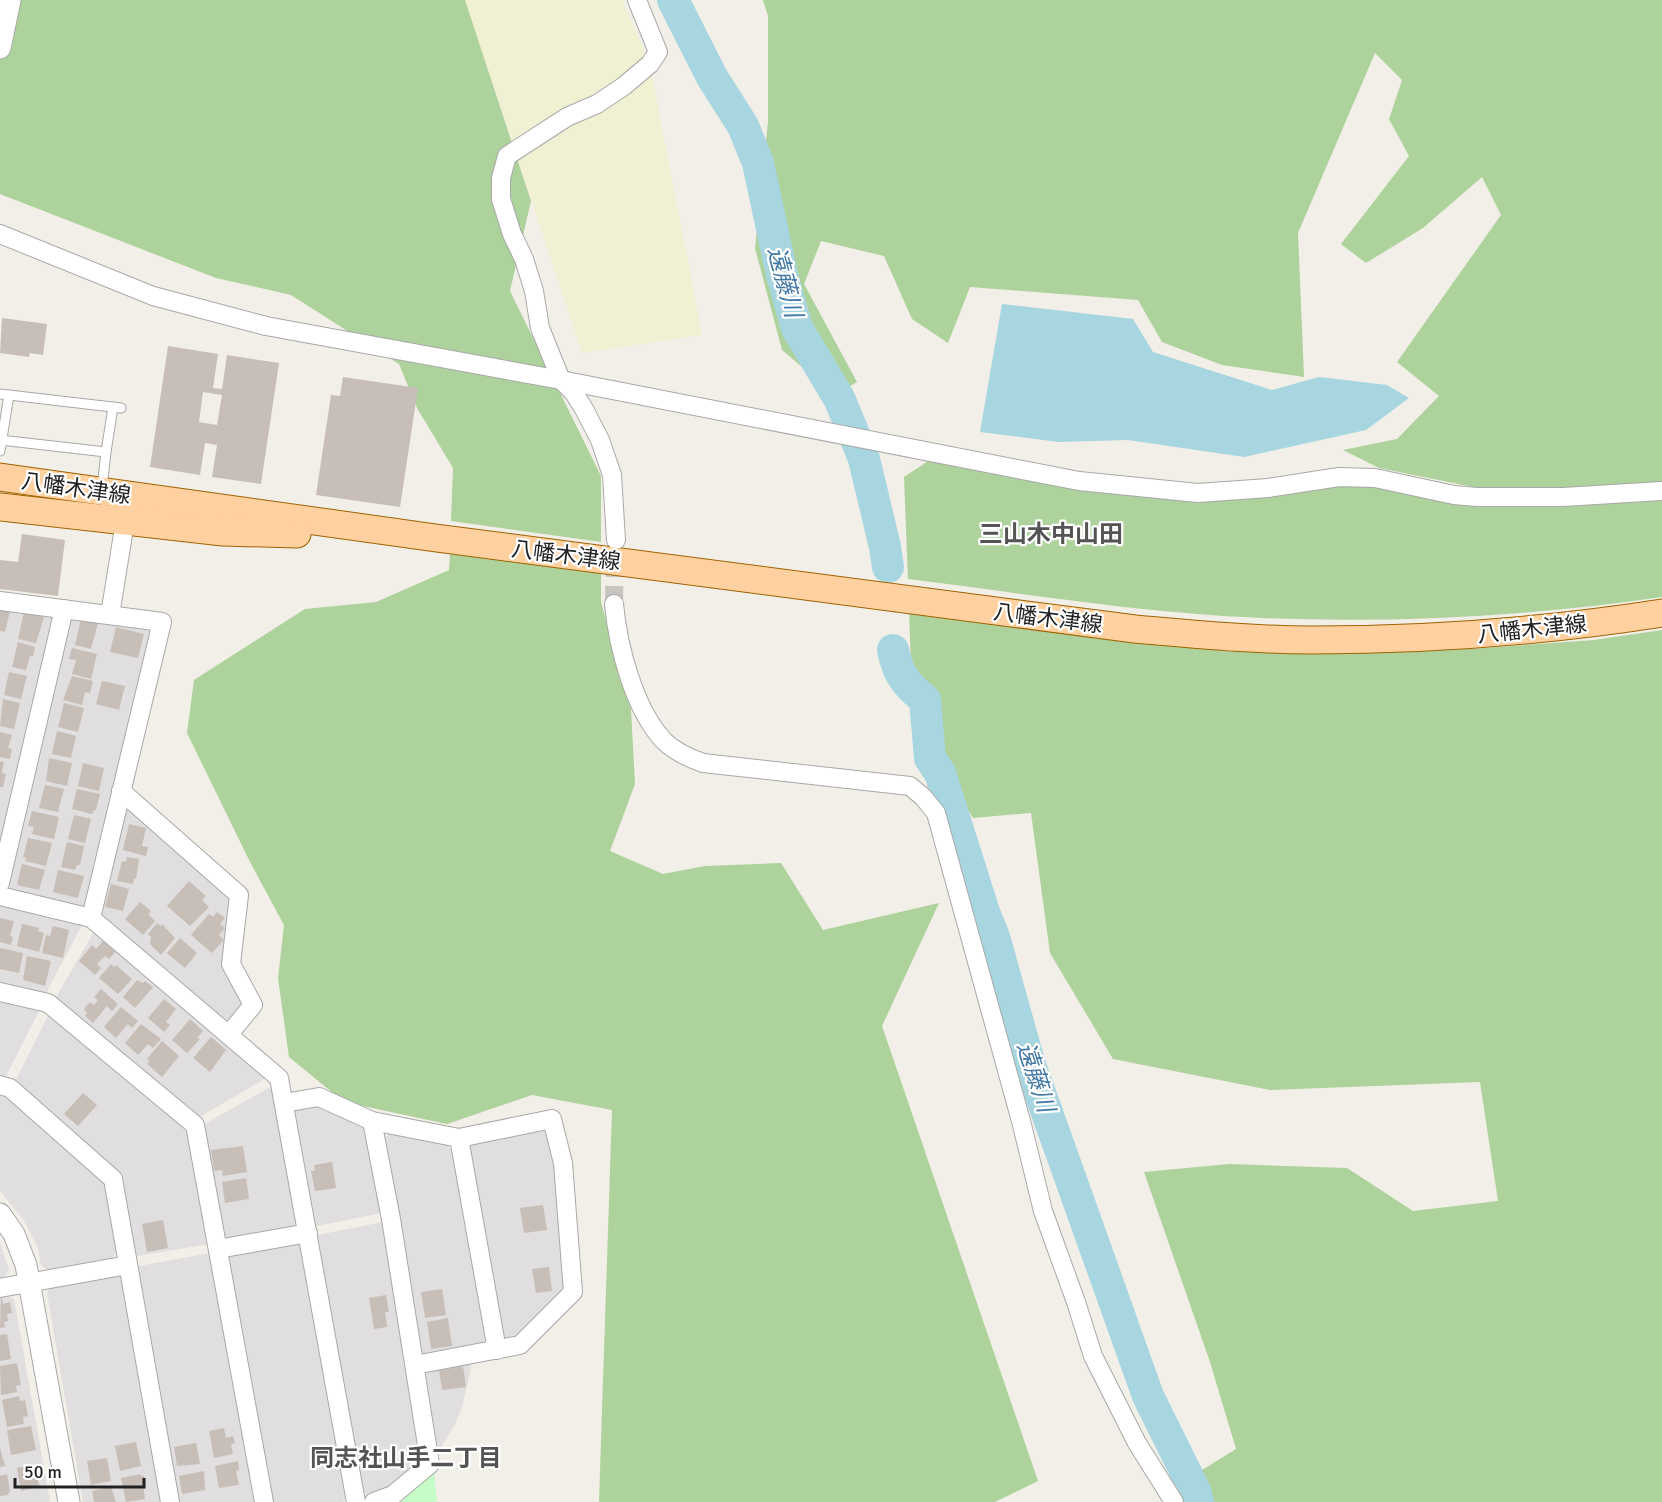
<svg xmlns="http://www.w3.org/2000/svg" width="1662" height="1502" font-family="Signika,'Noto Sans JP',sans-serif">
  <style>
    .residential { fill: #e0dede }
    .farmland { fill: #f0f1d3 }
    .forest { fill: #aed29b }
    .park { fill: #c5fcc7 }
    .water { fill: #a7d6e1 }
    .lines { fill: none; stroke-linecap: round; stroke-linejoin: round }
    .river { stroke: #a7d6e1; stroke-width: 32 }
    .building { fill: #c7beb7; fill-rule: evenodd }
    .minor-tunnel { stroke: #c8c5c0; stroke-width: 18; stroke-dasharray: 18 9; stroke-linecap: butt }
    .service-casing { stroke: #a8a8a8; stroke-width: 11 }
    .minor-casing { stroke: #a8a8a8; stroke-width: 20 }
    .tertiary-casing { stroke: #a8a8a8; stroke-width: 23 }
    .primary-casing { stroke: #9f6300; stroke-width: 29 }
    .service { stroke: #fff; stroke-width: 9 }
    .minor { stroke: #fff; stroke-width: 18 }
    .tertiary { stroke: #fff; stroke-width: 21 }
    .primary { stroke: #ffd1a0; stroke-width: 27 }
    .labels { text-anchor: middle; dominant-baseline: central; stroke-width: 4.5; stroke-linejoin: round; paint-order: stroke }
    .street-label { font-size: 22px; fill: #212121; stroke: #fff }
    .water-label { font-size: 24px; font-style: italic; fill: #4379a6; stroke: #fff }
    .neighbourhood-label { font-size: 24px; font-weight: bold; fill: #545454; stroke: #fff }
  </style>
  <rect width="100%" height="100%" fill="#f2eee8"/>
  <g class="residential">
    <path d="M 0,605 L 48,612 L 56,621 L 0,856 Z"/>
    <path d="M 76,615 L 145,625 L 151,633 L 88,903 L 78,909 L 13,893 L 7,882 L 68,621 Z"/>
    <path d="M 133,809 L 230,895 L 244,998 L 241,1010 L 233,1019 L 223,1019 L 104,921 L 100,909 L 123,813 Z"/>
    <path d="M 0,904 L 83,923 L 46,993 L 0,983 Z"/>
    <path d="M 95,930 L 268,1077 L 196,1119 L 55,999 Z"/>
    <path d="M 0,998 L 41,1007 L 5,1078 L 0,1077 Z"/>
    <path d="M 50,1012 L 189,1128 L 209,1244 L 131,1257 L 116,1171 L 14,1084 Z"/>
    <path d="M 272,1086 L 297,1219 L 292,1229 L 230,1240 L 221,1232 L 201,1126 Z"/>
    <path d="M 0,1092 L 5,1094 L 103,1177 L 117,1250 L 111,1260 L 51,1272 L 41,1265 L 38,1248 L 23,1219 L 0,1191 Z"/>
    <path d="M 316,1102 L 364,1125 L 382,1213 L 312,1227 L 292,1114 L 299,1104 Z"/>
    <path d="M 537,1127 L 548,1133 L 555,1163 L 564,1287 L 560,1295 L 516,1339 L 509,1342 L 500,1334 L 467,1152 L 473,1142 Z"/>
    <path d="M 390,1133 L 446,1144 L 453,1151 L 487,1335 L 481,1347 L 428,1357 L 421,1352 L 382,1141 Z"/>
    <path d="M 383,1222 L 422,1462 L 396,1482 L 372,1496 L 359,1490 L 313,1236 Z"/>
    <path d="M 294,1241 L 302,1246 L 349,1492 L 343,1502 L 269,1502 L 226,1261 L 231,1252 Z"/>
    <path d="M 0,1243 L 9,1269 L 4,1278 L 0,1278 Z"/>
    <path d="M 211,1253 L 256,1502 L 174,1502 L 133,1267 Z"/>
    <path d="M 112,1273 L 123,1279 L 162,1502 L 83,1502 L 47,1293 L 51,1284 Z"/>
    <path d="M 7,1295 L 14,1299 L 50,1502 L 0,1502 L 0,1296 Z"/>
    <path d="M 472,1362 L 462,1408 L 455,1424 L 437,1454 L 423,1376 L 431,1366 Z"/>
  </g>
  <path class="farmland" d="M 465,0 L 622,0 L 650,64 L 702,335 L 582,353 Z"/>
  <g class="forest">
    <path d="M 0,0 L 465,0 L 531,201 L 510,291 L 601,476 L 601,542 L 451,521 L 453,468 L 417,408 L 399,364 L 291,295 L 216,278 L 0,194 Z"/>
    <path d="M 763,0 L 1662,0 L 1662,482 L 1563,488 L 1478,488 L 1379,468 L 1343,450 L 1397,439 L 1439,396 L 1397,362 L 1501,215 L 1482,177 L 1423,228 L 1366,263 L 1341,244 L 1409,156 L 1389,119 L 1402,80 L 1375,53 L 1298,233 L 1304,377 L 1222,365 L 1162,342 L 1138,300 L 970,287 L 948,343 L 912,319 L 884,256 L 821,241 L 804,284 L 857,382 L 835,395 L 782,350 L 755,248 L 768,122 L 768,16 Z"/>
    <path d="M 928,461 L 1077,490 L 1198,502 L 1270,497 L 1324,487 L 1356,486 L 1374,487 L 1452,504 L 1476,506 L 1564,506 L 1662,500 L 1662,597 C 1517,618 1369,625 1223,616 C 1118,609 1013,592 908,579 L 904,477 Z"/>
    <path d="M 450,554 L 601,573 L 601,602 L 631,709 L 635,784 L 610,851 L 663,874 L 705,866 L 781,863 L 823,930 L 939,903 L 882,1026 L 1038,1481 L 995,1502 L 599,1502 L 612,1110 L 532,1095 L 447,1124 L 344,1102 L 289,1057 L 278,978 L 284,925 L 250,862 L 187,733 L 194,680 L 305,609 L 376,602 L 449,570 Z"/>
    <path d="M 909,612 L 1312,651 L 1471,649 L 1594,640 L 1662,630 L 1662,1502 L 1210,1502 L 1202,1470 L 1236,1449 L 1210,1362 L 1144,1172 L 1229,1164 L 1347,1168 L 1413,1211 L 1498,1201 L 1480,1082 L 1270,1090 L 1113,1059 L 1050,953 L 1031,813 L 973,818 L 913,720 Z"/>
  </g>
  <path class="park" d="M 434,1471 L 437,1502 L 393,1502 L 420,1484 Z"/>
  <path class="water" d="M 1002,304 L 1133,319 L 1153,352 L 1272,390 L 1319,377 L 1387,385 L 1409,398 L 1366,430 L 1244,457 L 1128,440 L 1058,442 L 980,432 Z"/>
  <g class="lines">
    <g class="river">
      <path d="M 673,0 L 712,77 L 743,126 L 758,163 L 782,275 L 797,328 L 840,400 L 864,459 L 885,547 L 888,567"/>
      <path d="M 893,650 C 898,675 906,684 925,700 L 930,758 L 940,773 L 984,912 L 994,937 L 1029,1062 L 1148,1396 L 1195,1491 L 1198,1502"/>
    </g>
  </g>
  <g class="building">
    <path d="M 2,318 L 47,324 L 43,355 L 30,353 L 29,357 L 0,353 Z"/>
    <path d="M 168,346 L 218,354 L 213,388 L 222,389 L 227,355 L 279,363 L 261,484 L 212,477 L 217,445 L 205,443 L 200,475 L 150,467 ZM 203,392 L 222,395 L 217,425 L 199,422 Z"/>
    <path d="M 343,377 L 418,388 L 400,507 L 316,495 L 331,395 L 340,396 Z"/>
    <path d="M 22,534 L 65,540 L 58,596 L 0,589 L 0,560 L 18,562 Z"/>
    <path d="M 0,608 L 10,611 L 5,632 L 0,631 Z"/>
    <path d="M 24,612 L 44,617 L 36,643 L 18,639 Z"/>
    <path d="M 81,619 L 98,623 L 91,649 L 75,645 Z"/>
    <path d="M 116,627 L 144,634 L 138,658 L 110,652 Z"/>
    <path d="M 18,642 L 35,647 L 33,656 L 30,656 L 26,670 L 12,667 Z"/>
    <path d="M 72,648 L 97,654 L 91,679 L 72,674 L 76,660 L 69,659 Z"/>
    <path d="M 9,672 L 27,676 L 21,699 L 4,695 Z"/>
    <path d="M 72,676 L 93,681 L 90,693 L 85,692 L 82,705 L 63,700 Z"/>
    <path d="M 102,681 L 125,686 L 119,710 L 96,704 Z"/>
    <path d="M 3,699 L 20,703 L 14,729 L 0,726 Z"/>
    <path d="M 64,703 L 84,708 L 78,732 L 58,727 Z"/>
    <path d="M 57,731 L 76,736 L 71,758 L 52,754 Z"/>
    <path d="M 0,732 L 12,735 L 8,748 L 12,749 L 10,759 L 0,757 Z"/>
    <path d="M 49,758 L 72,763 L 67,786 L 46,781 Z"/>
    <path d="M 0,761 L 4,762 L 2,773 L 6,774 L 3,787 L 0,787 Z"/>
    <path d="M 83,763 L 104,768 L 99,791 L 78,786 Z"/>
    <path d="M 45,785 L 64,789 L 58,812 L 39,808 Z"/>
    <path d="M 77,789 L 100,794 L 96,810 L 94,810 L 92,814 L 72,809 Z"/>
    <path d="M 32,811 L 59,817 L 54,839 L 32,834 L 34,827 L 28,826 Z"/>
    <path d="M 74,815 L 91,819 L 85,843 L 68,839 Z"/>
    <path d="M 129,824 L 146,828 L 142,846 L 148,847 L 146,856 L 123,850 Z"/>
    <path d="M 28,838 L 52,843 L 46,866 L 25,861 L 26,858 L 23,857 Z"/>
    <path d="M 67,842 L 84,846 L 80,865 L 77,865 L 75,870 L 61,867 Z"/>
    <path d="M 127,857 L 139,859 L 136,879 L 134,878 L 133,884 L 117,881 L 122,861 L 126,862 Z"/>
    <path d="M 22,864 L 45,870 L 39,890 L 17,885 Z"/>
    <path d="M 58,870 L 84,876 L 78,898 L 53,892 Z"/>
    <path d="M 189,881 L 206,896 L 202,900 L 209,907 L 190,926 L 167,906 Z"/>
    <path d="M 111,884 L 129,889 L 123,911 L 105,907 Z"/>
    <path d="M 140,902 L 151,911 L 148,914 L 155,921 L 143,935 L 125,919 Z"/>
    <path d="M 217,912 L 225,918 L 220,924 L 225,928 L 219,935 L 224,940 L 212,953 L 191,935 L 209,914 L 213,917 Z"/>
    <path d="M 0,918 L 14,921 L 10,936 L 13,937 L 11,945 L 0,942 Z"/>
    <path d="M 157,923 L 161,926 L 162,924 L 175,938 L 161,955 L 150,944 L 151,937 L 148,934 Z"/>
    <path d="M 22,924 L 39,928 L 38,931 L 44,933 L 39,952 L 17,946 Z"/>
    <path d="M 53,926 L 69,930 L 63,958 L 42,953 L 46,935 L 50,936 Z"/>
    <path d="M 180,938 L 197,953 L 185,968 L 167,953 Z"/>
    <path d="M 103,941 L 115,952 L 109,959 L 105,956 L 97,964 L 101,968 L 95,975 L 79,961 L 92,945 L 96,949 Z"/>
    <path d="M 0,948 L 23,953 L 19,973 L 0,969 Z"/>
    <path d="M 27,956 L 51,961 L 45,986 L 23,980 Z"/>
    <path d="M 111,964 L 114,967 L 116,965 L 132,979 L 118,994 L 99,978 Z"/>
    <path d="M 137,980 L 143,983 L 145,981 L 153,987 L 135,1008 L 123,997 Z"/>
    <path d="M 101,989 L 118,1004 L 112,1011 L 107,1006 L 93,1023 L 85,1016 L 87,1013 L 84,1009 L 90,1002 L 94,1005 L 98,1000 L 94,997 Z"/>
    <path d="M 164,999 L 176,1009 L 166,1022 L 170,1025 L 164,1032 L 148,1018 Z"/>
    <path d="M 121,1007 L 138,1021 L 132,1028 L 128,1024 L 116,1038 L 104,1027 Z"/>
    <path d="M 190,1019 L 203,1031 L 197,1038 L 200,1039 L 187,1053 L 172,1040 Z"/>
    <path d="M 141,1024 L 161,1039 L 153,1048 L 148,1044 L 138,1055 L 125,1043 Z"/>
    <path d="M 211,1037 L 226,1050 L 210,1072 L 193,1058 Z"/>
    <path d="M 162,1041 L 179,1056 L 162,1077 L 147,1064 L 150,1062 L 147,1059 Z"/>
    <path d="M 83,1093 L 97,1105 L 78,1126 L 64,1114 Z"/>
    <path d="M 243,1146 L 247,1172 L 223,1176 L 222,1170 L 214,1171 L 211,1150 Z"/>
    <path d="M 332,1162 L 336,1188 L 315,1191 L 311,1171 L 315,1171 L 314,1165 Z"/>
    <path d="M 246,1178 L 249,1199 L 225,1203 L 222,1182 Z"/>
    <path d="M 543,1205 L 547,1230 L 524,1233 L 520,1208 Z"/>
    <path d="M 163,1220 L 168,1248 L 147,1252 L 142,1224 Z"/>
    <path d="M 549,1267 L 552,1291 L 536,1293 L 532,1269 Z"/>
    <path d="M 442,1289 L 446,1315 L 425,1318 L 421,1292 Z"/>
    <path d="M 1,1295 L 3,1304 L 10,1302 L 12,1313 L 7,1314 L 8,1321 L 4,1322 L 5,1327 L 0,1328 Z"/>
    <path d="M 386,1295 L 389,1312 L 385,1312 L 387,1327 L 374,1329 L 369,1298 Z"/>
    <path d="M 448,1318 L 452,1346 L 431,1349 L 427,1322 Z"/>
    <path d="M 7,1334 L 11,1359 L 0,1361 L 0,1335 Z"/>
    <path d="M 17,1363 L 21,1385 L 16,1386 L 17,1392 L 1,1395 L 0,1366 Z"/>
    <path d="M 463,1366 L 466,1387 L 442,1390 L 439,1370 Z"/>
    <path d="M 19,1396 L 20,1401 L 25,1400 L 28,1416 L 23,1417 L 24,1424 L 7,1427 L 2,1400 Z"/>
    <path d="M 31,1426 L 36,1450 L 11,1455 L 7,1430 Z"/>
    <path d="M 224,1428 L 226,1438 L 233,1436 L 235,1443 L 231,1444 L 233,1454 L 214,1458 L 209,1431 Z"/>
    <path d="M 136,1442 L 141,1466 L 120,1471 L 115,1446 Z"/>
    <path d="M 196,1443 L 200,1464 L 177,1466 L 174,1447 Z"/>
    <path d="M 0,1448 L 5,1466 L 0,1467 Z"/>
    <path d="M 107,1458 L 111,1481 L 91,1485 L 87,1461 Z"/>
    <path d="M 238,1461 L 239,1470 L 236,1471 L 239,1485 L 219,1488 L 215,1466 Z"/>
    <path d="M 36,1465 L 39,1487 L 21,1491 L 17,1468 Z"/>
    <path d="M 204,1471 L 205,1490 L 182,1494 L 179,1476 Z"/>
    <path d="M 7,1474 L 10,1490 L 8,1495 L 0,1496 L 0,1476 Z"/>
    <path d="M 141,1474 L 141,1476 L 144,1476 L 146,1484 L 143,1484 L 145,1499 L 126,1502 L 121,1478 Z"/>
    <path d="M 111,1487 L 116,1502 L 94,1502 L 92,1491 Z"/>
  </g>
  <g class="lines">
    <path class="minor-tunnel" d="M 614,604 L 615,551"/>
    <g class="service-casing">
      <g id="service">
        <path d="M 0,394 L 121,408"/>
        <path d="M 0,440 L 106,452 L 113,407"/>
        <path d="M 0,451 L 9,395"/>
        <path d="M 102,488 L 106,452"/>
      </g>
    </g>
    <g class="minor-casing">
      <g id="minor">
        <path d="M 0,234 L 153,296 L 266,326 L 561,380 L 1079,481 L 1198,493 L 1268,488 L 1339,477 L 1375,478 L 1454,495 L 1477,497 L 1563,497 L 1662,491"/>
        <path d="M 616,540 L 612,475 L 600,440 L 584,409 L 574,393 L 561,380 L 540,328 L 534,291 L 524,259 L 512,234 L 501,199 L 501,178 L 507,156 L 567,117 L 597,104 L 624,86 L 650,64 L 658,52 L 637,0"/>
        <path d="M 0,601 L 162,622 L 91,918"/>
        <path d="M 614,604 C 618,647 634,709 664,741 C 675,752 689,758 703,763 L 910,786 L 923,797 L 936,813 L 1021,1121 L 1043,1211 L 1076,1302 L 1093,1356 L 1137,1443 L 1174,1502"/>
        <path d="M 110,615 L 125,522"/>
        <path d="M 121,791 L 239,895 L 231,964 L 253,1005 L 229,1034"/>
        <path d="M 0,883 L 64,609"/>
        <path d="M 0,896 L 91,918 L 279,1078 L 356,1502"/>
        <path d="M 0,992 L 48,1003 L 195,1125 L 264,1502"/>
        <path d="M 0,1085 L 10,1088 L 113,1179 L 170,1502"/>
        <path d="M 284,1103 L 319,1097 L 372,1121 L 459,1138 L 552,1119 L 563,1163 L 573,1292 L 520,1345 L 415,1365"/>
        <path d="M 372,1121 L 391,1219 L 430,1464 L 393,1495 L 374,1502"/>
        <path d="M 459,1138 L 497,1350"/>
        <path d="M 218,1249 L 308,1233"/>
        <path d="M 0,1288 L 128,1265"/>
      </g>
    </g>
    <g class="tertiary-casing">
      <g id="tertiary">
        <path d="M 0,48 L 10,0"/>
        <path d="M 0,1214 L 14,1234 L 26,1265 L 69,1502"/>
      </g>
    </g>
    <g class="primary-casing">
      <g id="primary">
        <path d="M 0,477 L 436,538 L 1135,629 C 1194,634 1253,640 1312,640 C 1430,640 1546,631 1662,613"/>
        <path d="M 0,507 L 223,532 L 297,534"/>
      </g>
    </g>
    <use href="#service" class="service"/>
    <use href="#minor" class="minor"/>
    <use href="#tertiary" class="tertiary"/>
    <use href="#primary" class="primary"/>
  </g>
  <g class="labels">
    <g class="street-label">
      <text transform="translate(76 488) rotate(8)">八幡木津線</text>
      <text transform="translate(566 555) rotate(7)">八幡木津線</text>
      <text transform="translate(1048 618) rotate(7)">八幡木津線</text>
      <text transform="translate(1532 629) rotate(-6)">八幡木津線</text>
    </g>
    <g class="water-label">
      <text transform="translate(785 282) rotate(75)">遠藤川</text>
      <text transform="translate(1036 1077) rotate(72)">遠藤川</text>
    </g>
    <g class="neighbourhood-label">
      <text x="1051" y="534">三山木中山田</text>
      <text x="406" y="1458">同志社山手二丁目</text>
    </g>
  </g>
  <path d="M15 1478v9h129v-9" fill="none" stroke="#212121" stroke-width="3"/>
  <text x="24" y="1478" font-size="18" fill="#212121" stroke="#ffffff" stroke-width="4.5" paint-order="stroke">50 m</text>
</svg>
